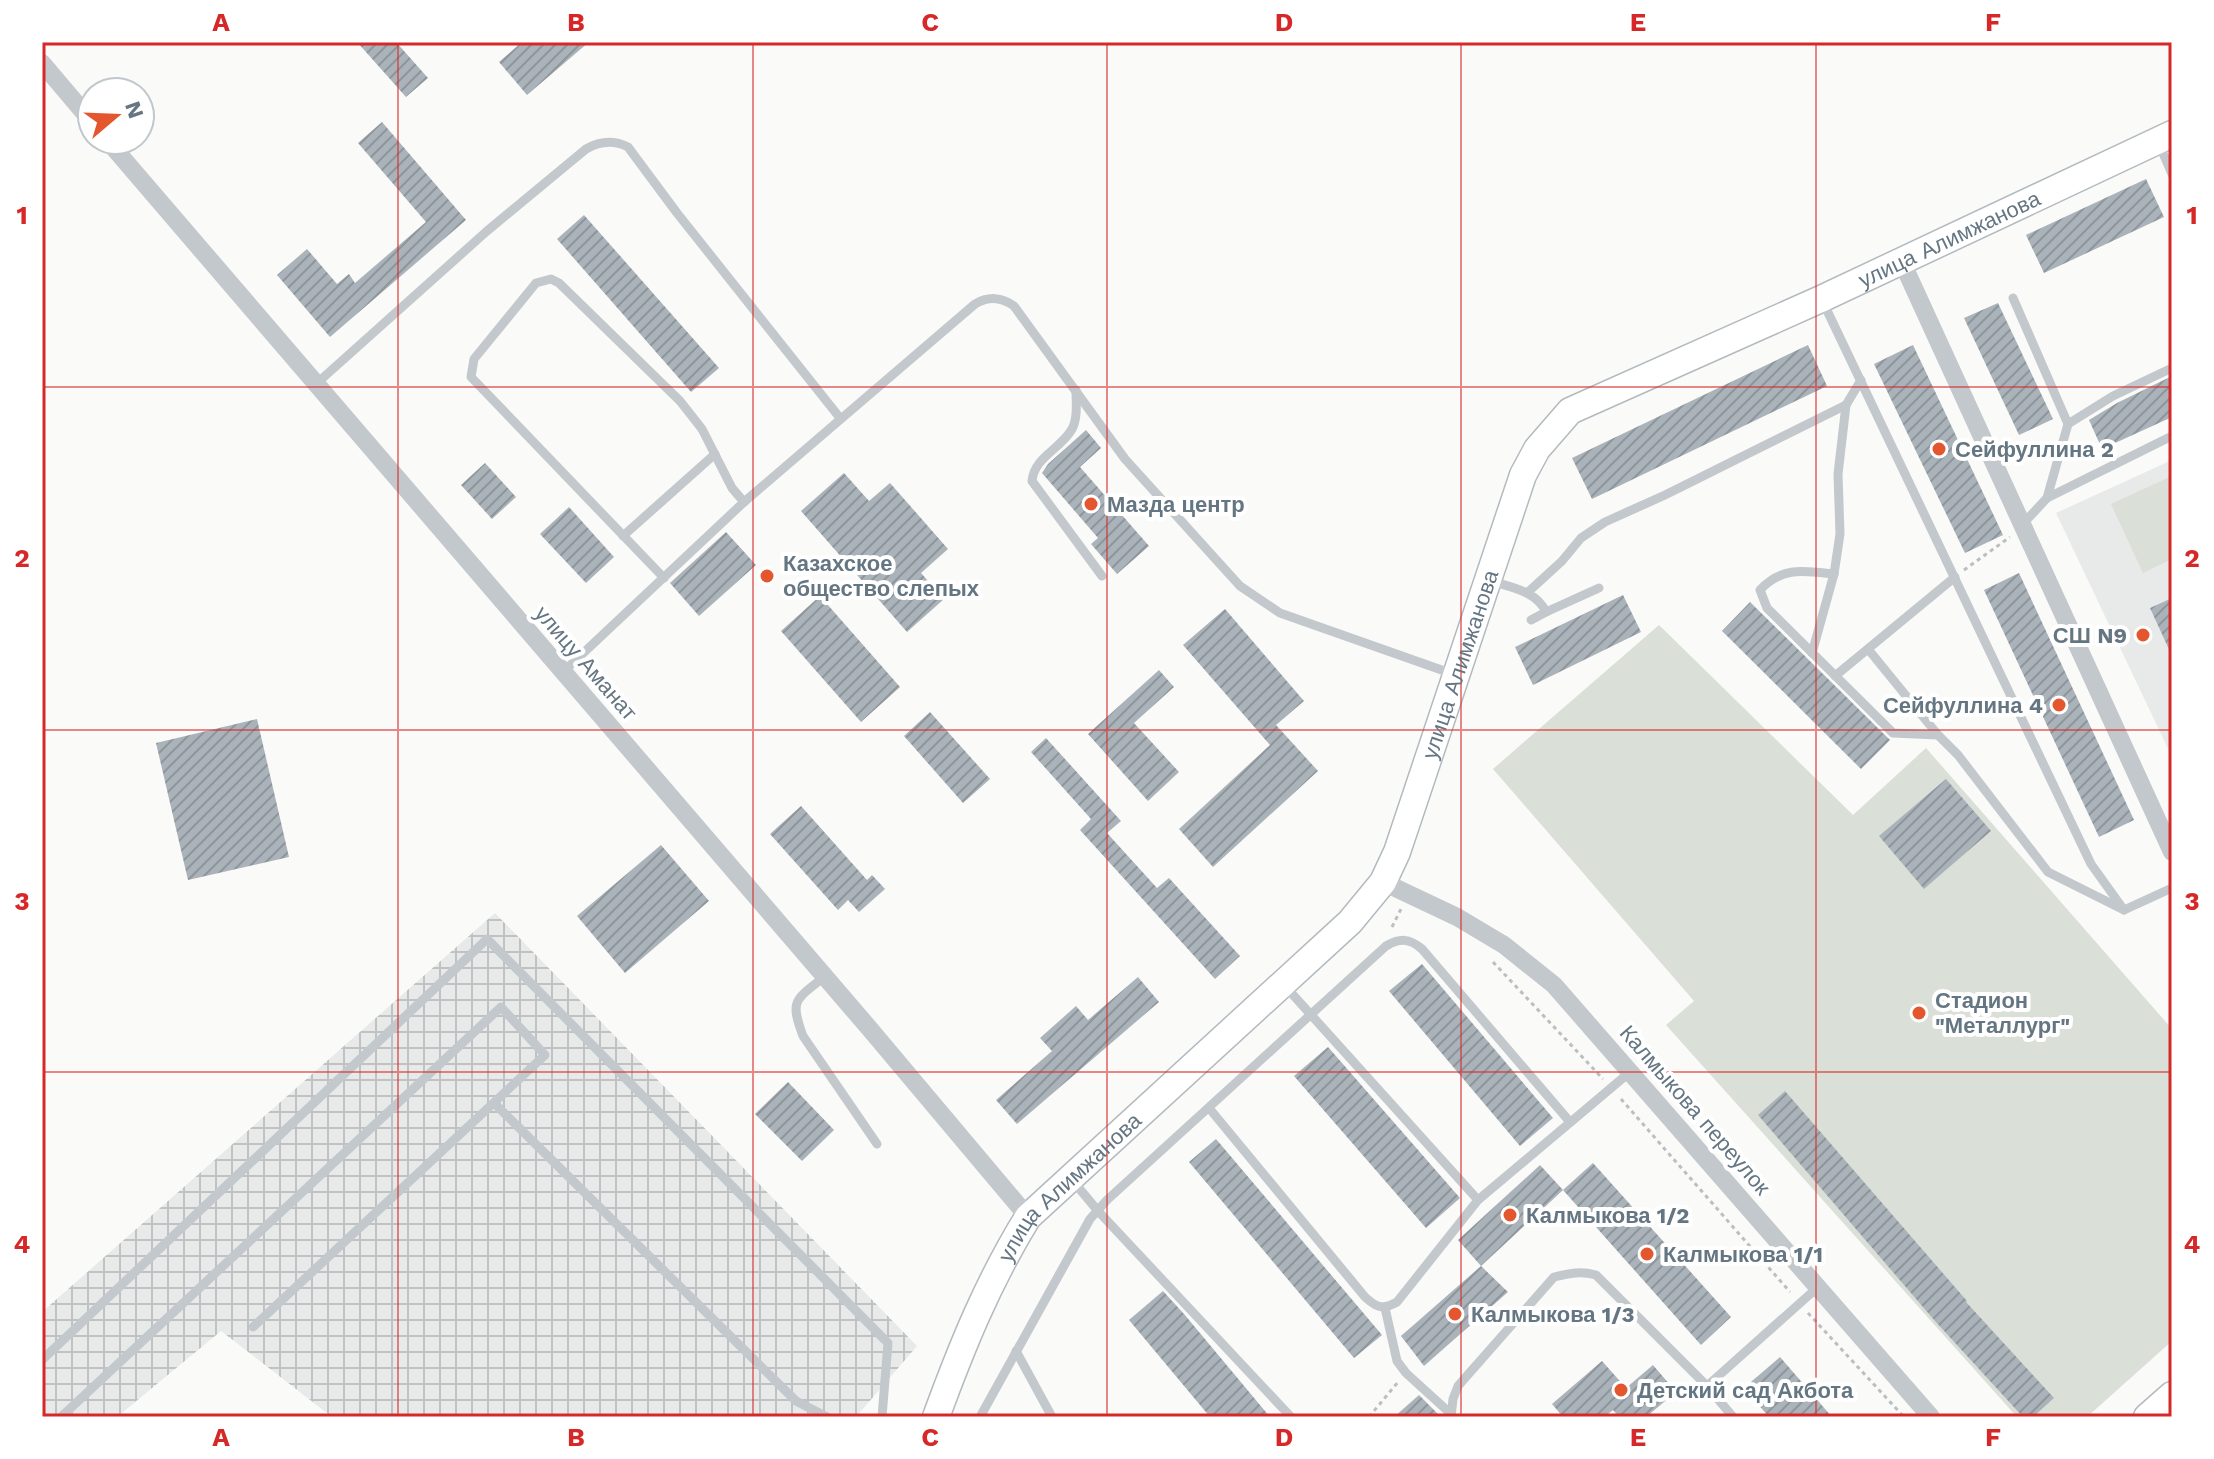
<svg xmlns="http://www.w3.org/2000/svg" width="2214" height="1459" font-family="'Work Sans',sans-serif">
  <style>
    .built { fill: #e8e9e9 }
    .industrial { fill: url(#industrial-grid) }
    .pitch { fill: #dadfd7 }
    .building { fill: url(#building-hatch) }
    .lines { fill: none; stroke-linecap: round; stroke-linejoin: round }
    .secondary-casing { stroke: #b3babf; stroke-width: 29 }
    .path { stroke: #bbbfc2; stroke-width: 3; stroke-dasharray: 4 4; stroke-linecap: butt }
    .lane { stroke: #c3c8cc; stroke-width: 9 }
    .street { stroke: #c3c8cc; stroke-width: 18 }
    .secondary { stroke: #fff; stroke-width: 26 }
    .grid { fill: none; stroke: #d62828; stroke-width: 2; stroke-opacity: 0.55 }
    .poi-dot { fill: #e4572e; stroke: #fff; stroke-width: 3 }
    .labels { text-anchor: middle; dominant-baseline: central; stroke-width: 8; stroke-linejoin: round; paint-order: stroke }
    .street-label { font-size: 22px; fill: #657683; stroke: #fff }
    .poi-label { font-size: 22px; font-weight: bold; fill: #657683; stroke: #fff; text-anchor: start }
    .neatline { fill: none; stroke: #d62828; stroke-width: 3 }
    .grid-label { font-size: 26px; text-anchor: middle; font-weight: bold; fill: #d62828 }
  </style>
  <defs>
    <pattern id="industrial-grid" width="8" height="8" patternUnits="userSpaceOnUse" patternTransform="scale(2)"><rect width="8" height="8" fill="#e8e9e9"/><path d="M0 4h8M4 0v8" fill="none" stroke="#c0c1c2"/></pattern>
    <pattern id="building-hatch" width="6" height="6" patternUnits="userSpaceOnUse" patternTransform="scale(2)"><rect width="6" height="6" fill="#aab3b9"/><path d="M-1 1l2-2M0 6l6-6M5 7l2-2" fill="none" stroke="#8e969c"/></pattern>
  </defs>
  <rect width="100%" height="100%" fill="#fafaf8"/>
  <path class="built" d="M 2172,460 L 2172,757 L 2056,513 Z"/>
  <path class="industrial" d="M 495,913 L 917,1346 L 856,1417 L 332,1417 L 221,1331 L 117,1417 L 42,1417 L 42,1312 Z"/>
  <g class="pitch">
    <path d="M 2172,476 L 2172,559 L 2143,573 L 2111,504 Z"/>
    <path d="M 1659,625 L 1853,815 L 1926,748 L 2172,1029 L 2172,1341 L 2087,1417 L 2017,1417 L 1666,1025 L 1694,1001 L 1493,769 Z"/>
  </g>
  <g class="building">
    <path d="M 357,42 L 396,42 L 428,78 L 406,97 Z"/>
    <path d="M 522,42 L 589,42 L 527,95 L 499,62 Z"/>
    <path d="M 382,122 L 466,220 L 330,337 L 277,275 L 307,249 L 337,284 L 349,274 L 355,283 L 426,222 L 358,143 Z"/>
    <path d="M 2146,179 L 2164,217 L 2044,273 L 2026,235 Z"/>
    <path d="M 584,215 L 719,368 L 691,392 L 557,239 Z"/>
    <path d="M 1998,303 L 2053,419 L 2019,435 L 1964,318 Z"/>
    <path d="M 1808,345 L 1827,386 L 1592,499 L 1572,458 Z"/>
    <path d="M 1913,345 L 2003,535 L 1965,553 L 1874,364 Z"/>
    <path d="M 2172,376 L 2172,417 L 2102,449 L 2089,420 L 2117,403 Z"/>
    <path d="M 1086,430 L 1101,448 L 1080,467 L 1149,546 L 1117,574 L 1091,544 L 1098,538 L 1042,473 L 1048,464 Z"/>
    <path d="M 485,463 L 516,497 L 492,519 L 461,485 Z"/>
    <path d="M 844,473 L 869,501 L 890,483 L 948,549 L 921,573 L 944,599 L 907,632 L 801,511 Z"/>
    <path d="M 569,507 L 614,557 L 586,583 L 540,534 Z"/>
    <path d="M 726,532 L 756,565 L 699,616 L 670,583 Z"/>
    <path d="M 2019,573 L 2134,820 L 2099,837 L 1984,590 Z"/>
    <path d="M 1623,595 L 1641,632 L 1533,685 L 1515,647 Z"/>
    <path d="M 820,596 L 900,687 L 861,722 L 781,631 Z"/>
    <path d="M 2172,598 L 2172,656 L 2150,608 Z"/>
    <path d="M 1750,602 L 1890,740 L 1861,769 L 1722,631 Z"/>
    <path d="M 1225,609 L 1304,701 L 1276,725 L 1318,771 L 1213,867 L 1179,829 L 1270,745 L 1183,645 Z"/>
    <path d="M 1159,670 L 1174,687 L 1134,723 L 1179,772 L 1148,801 L 1088,734 Z"/>
    <path d="M 930,712 L 990,779 L 963,803 L 904,736 Z"/>
    <path d="M 257,719 L 289,857 L 188,880 L 156,743 Z"/>
    <path d="M 1046,738 L 1121,821 L 1107,833 L 1157,888 L 1169,878 L 1240,956 L 1215,979 L 1080,830 L 1091,819 L 1031,752 Z"/>
    <path d="M 1946,779 L 1991,831 L 1924,889 L 1879,836 Z"/>
    <path d="M 801,806 L 867,880 L 872,875 L 885,889 L 859,912 L 848,900 L 838,910 L 770,834 Z"/>
    <path d="M 661,845 L 709,901 L 625,973 L 577,916 Z"/>
    <path d="M 1422,964 L 1553,1118 L 1520,1146 L 1389,991 Z"/>
    <path d="M 1138,977 L 1159,1002 L 1017,1124 L 996,1100 L 1052,1051 L 1040,1038 L 1076,1006 L 1088,1020 Z"/>
    <path d="M 1328,1047 L 1460,1198 L 1426,1228 L 1294,1076 Z"/>
    <path d="M 788,1082 L 834,1130 L 802,1161 L 755,1114 Z"/>
    <path d="M 1785,1091 L 1967,1301 L 1966,1302 L 2054,1398 L 2033,1417 L 2023,1417 L 1935,1321 L 1758,1115 Z"/>
    <path d="M 1216,1139 L 1382,1335 L 1354,1358 L 1189,1162 Z"/>
    <path d="M 1593,1163 L 1731,1317 L 1701,1345 L 1563,1190 Z"/>
    <path d="M 1540,1165 L 1563,1190 L 1481,1266 L 1458,1240 Z"/>
    <path d="M 1481,1266 L 1508,1292 L 1424,1366 L 1401,1336 Z"/>
    <path d="M 1163,1291 L 1184,1314 L 1270,1417 L 1210,1417 L 1129,1320 Z"/>
    <path d="M 1780,1357 L 1832,1417 L 1769,1417 L 1744,1388 Z"/>
    <path d="M 1602,1361 L 1626,1388 L 1653,1365 L 1676,1392 L 1646,1417 L 1619,1417 L 1613,1410 L 1604,1417 L 1563,1417 L 1552,1404 Z"/>
    <path d="M 1419,1395 L 1441,1417 L 1394,1417 Z"/>
  </g>
  <g class="lines">
    <g class="secondary-casing">
      <g id="secondary">
        <path id="s1" d="M 936,1417 C 962,1346 988,1282 1028,1217 L 1350,922 L 1383,882 L 1397,852 L 1523,475 L 1537,449 L 1570,411 L 1821,299 L 2172,134"/>
        <path d="M 2147,1417 L 2172,1395"/>
      </g>
    </g>
    <g class="path">
      <path d="M 1964,570 L 2010,537"/>
      <path d="M 1392,927 L 1401,909"/>
      <path d="M 1493,962 L 1603,1079"/>
      <path d="M 1621,1099 L 1790,1292"/>
      <path d="M 1808,1313 L 1904,1417"/>
      <path d="M 1369,1417 L 1398,1382"/>
    </g>
    <g class="lane">
      <path d="M 2159,144 L 2172,174"/>
      <path d="M 2013,298 L 2068,424 L 2047,498 L 2021,526"/>
      <path d="M 1823,302 L 2091,864 L 2124,910 L 2172,888"/>
      <path d="M 1861,380 L 1846,405 L 1838,474 L 1840,534 L 1834,574 C 1805,571 1782,566 1760,590 L 1767,608 L 1893,733 L 1938,735 L 1958,755 L 2048,872 L 2124,910"/>
      <path d="M 316,384 L 487,231 L 586,149 C 600,141 614,140 628,147 L 677,213 L 840,418"/>
      <path d="M 1076,390 C 1076,402 1078,418 1072,429 C 1061,449 1034,457 1032,481 L 1102,576"/>
      <path d="M 2068,424 L 2113,396 L 2172,368"/>
      <path d="M 2047,498 L 2172,436"/>
      <path d="M 623,536 L 715,454"/>
      <path d="M 664,578 L 471,377 L 474,359 L 536,283 L 551,279 L 559,283 L 680,401 L 702,429 L 732,488 L 744,502"/>
      <path d="M 1491,581 C 1510,587 1537,591 1546,612 L 1531,620"/>
      <path d="M 1527,593 L 1562,561 L 1581,538 L 1605,522 L 1665,495 L 1846,405"/>
      <path d="M 1546,612 L 1599,588"/>
      <path d="M 1868,649 L 1938,735"/>
      <path d="M 1812,653 L 1834,574"/>
      <path d="M 562,673 L 744,502 L 975,304 C 988,296 1002,297 1014,306 L 1125,459 L 1240,586 L 1280,613 L 1453,674"/>
      <path d="M 1835,676 L 1955,577"/>
      <path d="M 824,977 C 796,1000 789,999 803,1036 L 877,1144"/>
      <path d="M 1285,986 L 1478,1200"/>
      <path d="M 494,1103 L 796,1401 L 827,1417"/>
      <path d="M 1209,1108 L 1365,1297 C 1377,1308 1383,1310 1397,1302 L 1478,1200 L 1630,1072"/>
      <path d="M 1073,1181 L 1098,1211 L 1291,1417"/>
      <path d="M 1385,1308 L 1397,1361 L 1406,1373 L 1451,1414"/>
      <path d="M 1016,1351 L 1052,1417"/>
      <path d="M 42,1360 L 487,939 L 888,1343 L 882,1417"/>
      <path d="M 61,1417 L 501,1007 L 545,1055 L 253,1327"/>
      <path d="M 980,1417 L 1090,1219 L 1107,1200 L 1386,946 C 1400,938 1409,938 1422,949 L 1570,1122"/>
      <path d="M 1451,1417 L 1453,1399 L 1458,1386 L 1554,1277 C 1570,1273 1581,1271 1596,1275 L 1707,1386"/>
      <path d="M 1733,1417 L 1707,1386 L 1818,1287"/>
    </g>
    <g class="street">
      <path d="M 42,63 L 92,122"/>
      <path d="M 107,140 L 869,1028 L 1028,1217"/>
      <path d="M 1902,262 L 2172,852"/>
      <path d="M 1383,882 L 1457,917 L 1504,945 L 1554,985 L 1931,1417"/>
    </g>
    <use href="#secondary" class="secondary"/>
  </g>
  <path class="grid" d="M 398,42 L 398,1417M 753,42 L 753,1417M 1107,42 L 1107,1417M 1461,42 L 1461,1417M 1816,42 L 1816,1417M 42,387 L 2172,387M 42,730 L 2172,730M 42,1072 L 2172,1072"/>
  <g class="poi-dot">
    <circle cx="1939" cy="449" r="8"/>
    <circle cx="1091" cy="504" r="8"/>
    <circle cx="767" cy="576" r="8"/>
    <circle cx="2143" cy="635" r="8"/>
    <circle cx="2059" cy="705" r="8"/>
    <circle cx="1919" cy="1013" r="8"/>
    <circle cx="1510" cy="1215" r="8"/>
    <circle cx="1647" cy="1254" r="8"/>
    <circle cx="1455" cy="1314" r="8"/>
    <circle cx="1621" cy="1390" r="8"/>
  </g>
  <g class="labels">
    <g class="street-label">
      <text stroke="none"><textPath href="#s1" startOffset="1636">улица Алимжанова</textPath></text>
      <text transform="translate(586 663) rotate(49)">улицу Аманат</text>
      <text stroke="none"><textPath href="#s1" startOffset="940">улица Алимжанова</textPath></text>
      <text transform="translate(1695 1110) rotate(49)">Калмыкова переулок</text>
      <text stroke="none"><textPath href="#s1" startOffset="270">улица Алимжанова</textPath></text>
    </g>
    <g class="poi-label">
      <text x="1955" y="449">Сейфуллина 2</text>
      <text x="1107" y="504">Мазда центр</text>
      <text x="783" y="563">Казахское<tspan x="783" dy="25">общество слепых</tspan></text>
      <text x="2127" y="635" text-anchor="end">СШ N9</text>
      <text x="2043" y="705" text-anchor="end">Сейфуллина 4</text>
      <text x="1935" y="1000">Стадион<tspan x="1935" dy="25">"Металлург"</tspan></text>
      <text x="1526" y="1215">Калмыкова 1/2</text>
      <text x="1663" y="1254">Калмыкова 1/1</text>
      <text x="1471" y="1314">Калмыкова 1/3</text>
      <text x="1637" y="1390">Детский сад Акбота</text>
    </g>
  </g>
  <rect width="2214" height="1459" fill="none" stroke="#ffffff" stroke-width="88"/>
  <g transform="translate(116 116) rotate(71)"><circle r="38" fill="#ffffff" stroke="#c1c8cd" stroke-width="2"/>
  <path d="M0-6L14 30L0 20L-14 30Z" fill="#e4572e"/>
  <text y="-12" font-size="22" font-weight="bold" text-anchor="middle" fill="#657683">N</text>
  </g>
  <rect x="44" y="44" width="2126" height="1371" class="neatline"/>
  <g class="grid-label">
    <text x="221" y="31">A</text>
    <text x="576" y="31">B</text>
    <text x="930" y="31">C</text>
    <text x="1284" y="31">D</text>
    <text x="1638" y="31">E</text>
    <text x="1993" y="31">F</text>
    <text x="22" y="224">1</text>
    <text x="2192" y="224">1</text>
    <text x="22" y="567">2</text>
    <text x="2192" y="567">2</text>
    <text x="22" y="910">3</text>
    <text x="2192" y="910">3</text>
    <text x="22" y="1253">4</text>
    <text x="2192" y="1253">4</text>
    <text x="221" y="1446">A</text>
    <text x="576" y="1446">B</text>
    <text x="930" y="1446">C</text>
    <text x="1284" y="1446">D</text>
    <text x="1638" y="1446">E</text>
    <text x="1993" y="1446">F</text>
  </g>
</svg>
